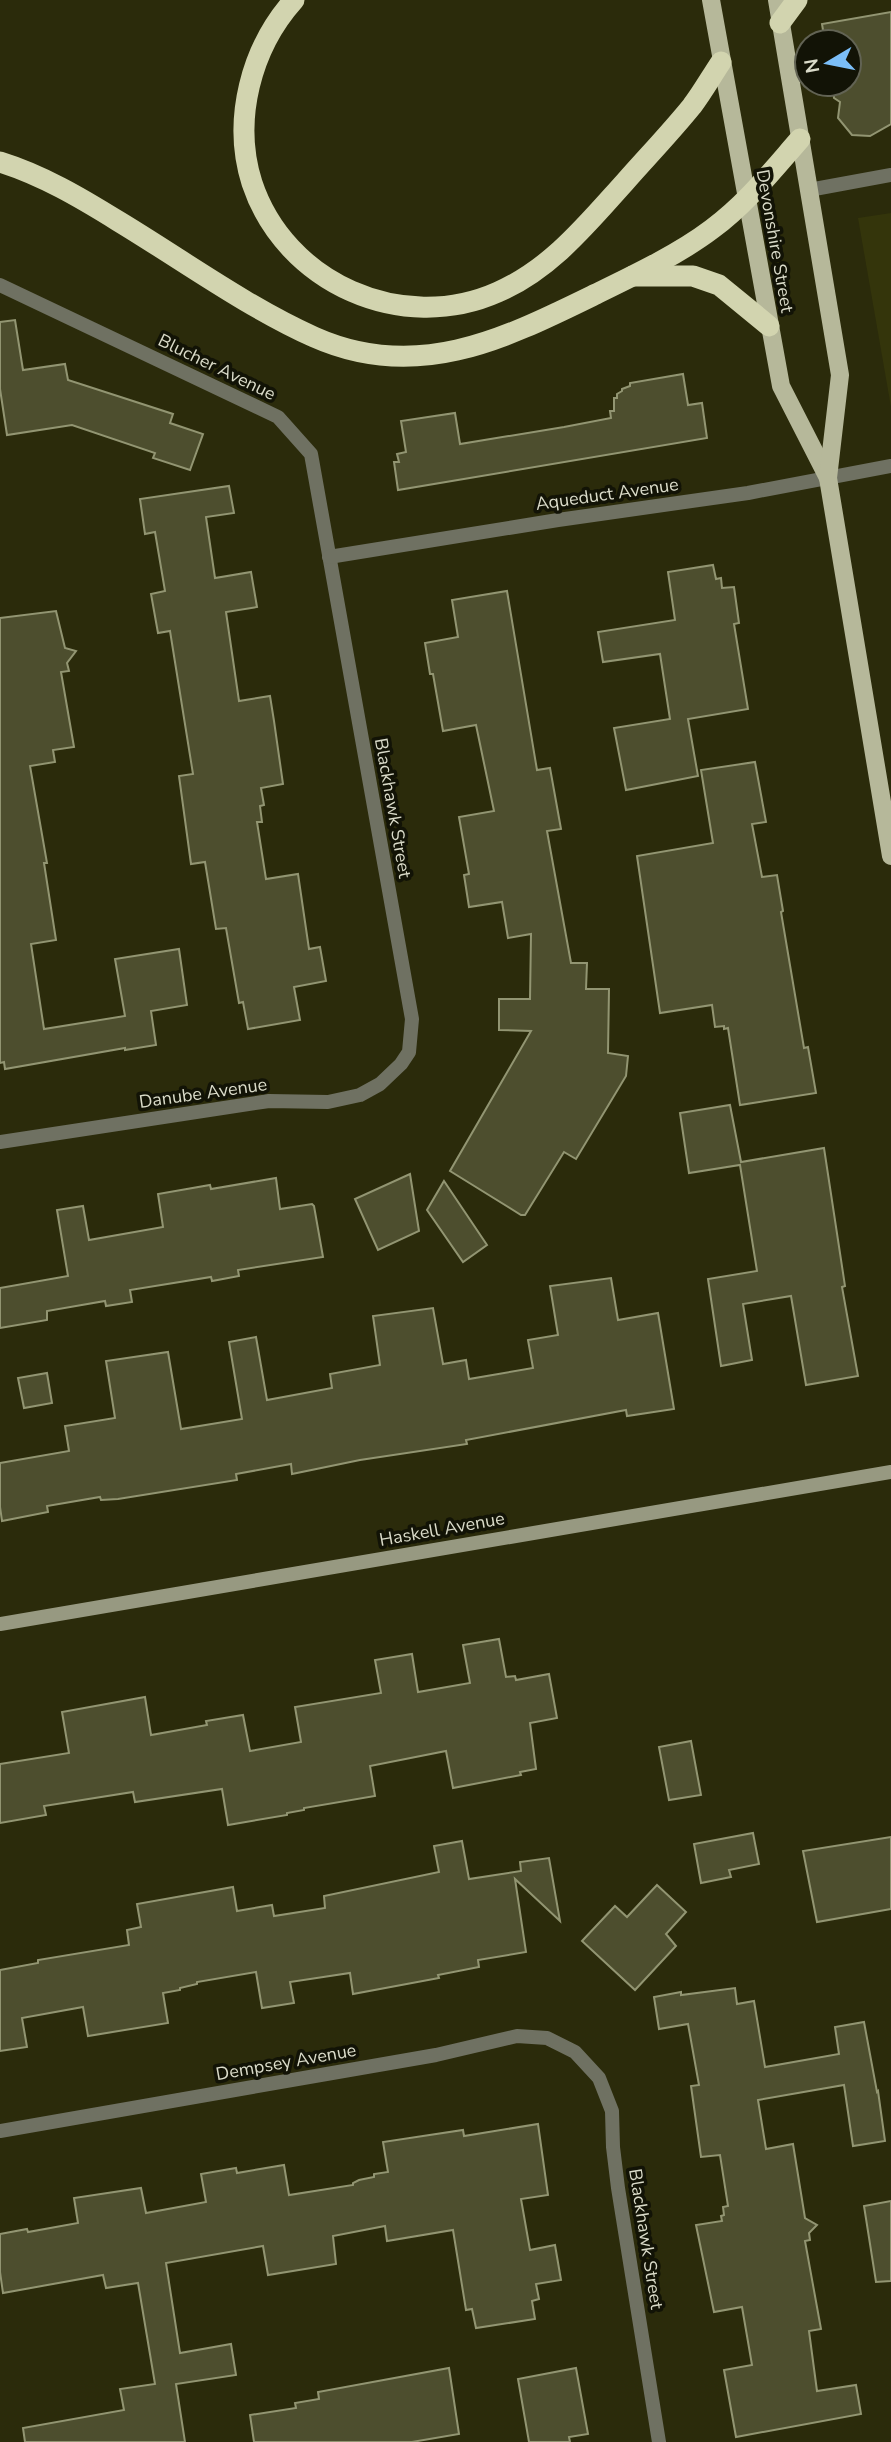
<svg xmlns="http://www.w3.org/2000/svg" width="891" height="2442" font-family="'Nunito Sans',sans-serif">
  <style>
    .built { fill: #34350b }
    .building { fill: #4d4e2e; stroke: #929572; stroke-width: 2 }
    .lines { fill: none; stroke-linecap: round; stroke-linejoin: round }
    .minor { stroke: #6f7162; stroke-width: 14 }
    .secondary { stroke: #979981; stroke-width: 14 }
    .primary { stroke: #b6b89a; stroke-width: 18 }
    .motorway { stroke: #d2d4af; stroke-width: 21 }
    .labels { text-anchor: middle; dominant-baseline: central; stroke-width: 7; stroke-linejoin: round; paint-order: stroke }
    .street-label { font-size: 18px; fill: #dadbc9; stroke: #121306 }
  </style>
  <rect width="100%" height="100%" fill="#2b2b0b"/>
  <path class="built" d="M 891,213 L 891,407 L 858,218 Z"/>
  <g class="building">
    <path d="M 891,12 L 891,124 L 870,136 L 852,135 L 838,118 L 840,102 L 834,98 L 832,84 L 849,84 L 849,42 L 825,42 L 822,24 Z"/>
    <path d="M 15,320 L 23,370 L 65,364 L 68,380 L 173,414 L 170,423 L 203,434 L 190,470 L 153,458 L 155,453 L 72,425 L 7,435 L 0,389 L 0,322 Z"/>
    <path d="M 683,374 L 688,405 L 702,403 L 707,438 L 398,490 L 394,462 L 399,462 L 397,454 L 406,452 L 401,421 L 455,413 L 460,444 L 564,427 L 611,418 L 610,411 L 614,411 L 614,398 L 617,398 L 617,394 L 622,391 L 622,389 L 630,386 L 630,383 Z"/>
    <path d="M 229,486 L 234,513 L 206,517 L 215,578 L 251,572 L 257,607 L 226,612 L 239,701 L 270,696 L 274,721 L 283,784 L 261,788 L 264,805 L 260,806 L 262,822 L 257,822 L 266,879 L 298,874 L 309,949 L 320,947 L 326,981 L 294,987 L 300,1020 L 248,1029 L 243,1002 L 239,1003 L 226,928 L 216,929 L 205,862 L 191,864 L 179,776 L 193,774 L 170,631 L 158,633 L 151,594 L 165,591 L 155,532 L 145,534 L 140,499 Z"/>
    <path d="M 713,565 L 716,579 L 721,578 L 722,588 L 734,587 L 739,623 L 734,624 L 748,709 L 688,719 L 698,776 L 626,790 L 614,728 L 670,719 L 660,654 L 603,662 L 598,632 L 675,620 L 668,572 Z"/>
    <path d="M 507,591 L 537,770 L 550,768 L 561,829 L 547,831 L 571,963 L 587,963 L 586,989 L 609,989 L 608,1053 L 628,1056 L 626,1076 L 576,1159 L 564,1152 L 525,1215 L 521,1215 L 450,1171 L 531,1031 L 499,1030 L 499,999 L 530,999 L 531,934 L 508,938 L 502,902 L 469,907 L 464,875 L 469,874 L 459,817 L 494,811 L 476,725 L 443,731 L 433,674 L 430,674 L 425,643 L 458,637 L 452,600 Z"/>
    <path d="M 56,611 L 65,648 L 76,651 L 67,663 L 69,671 L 61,672 L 74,747 L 53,750 L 55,762 L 30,766 L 47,863 L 44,863 L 56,940 L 31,944 L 44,1029 L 125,1016 L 115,959 L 179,949 L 187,1005 L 151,1011 L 156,1045 L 125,1050 L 125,1048 L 5,1069 L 4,1062 L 0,1063 L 0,618 Z"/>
    <path d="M 755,762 L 766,822 L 752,824 L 762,877 L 777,875 L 783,911 L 781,912 L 804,1048 L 808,1047 L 816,1093 L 740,1105 L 728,1028 L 724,1029 L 724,1026 L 715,1027 L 712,1005 L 660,1013 L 637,856 L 713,843 L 701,770 Z"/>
    <path d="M 730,1105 L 741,1162 L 824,1148 L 845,1286 L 842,1287 L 858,1376 L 806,1385 L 791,1296 L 743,1304 L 752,1360 L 721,1366 L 708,1279 L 757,1271 L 740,1165 L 689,1173 L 680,1113 Z"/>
    <path d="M 410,1174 L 419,1231 L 378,1250 L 355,1199 Z"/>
    <path d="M 276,1178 L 280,1209 L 312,1204 L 314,1206 L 323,1257 L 238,1270 L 239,1276 L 212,1281 L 211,1277 L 130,1290 L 132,1302 L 106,1306 L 105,1301 L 47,1311 L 47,1320 L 0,1328 L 0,1288 L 68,1276 L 57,1210 L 83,1206 L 89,1240 L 163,1227 L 158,1194 L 210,1185 L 211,1189 Z"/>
    <path d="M 444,1181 L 487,1245 L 463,1262 L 427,1210 Z"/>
    <path d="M 611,1278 L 618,1320 L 658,1313 L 674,1409 L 627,1416 L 626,1410 L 466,1440 L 467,1444 L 360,1460 L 292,1474 L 291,1464 L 236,1474 L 237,1480 L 118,1499 L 101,1500 L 100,1497 L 47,1506 L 48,1512 L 2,1521 L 0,1507 L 0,1463 L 69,1451 L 65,1426 L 115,1418 L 106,1361 L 168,1352 L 181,1429 L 242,1419 L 229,1342 L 256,1337 L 267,1400 L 332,1388 L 330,1374 L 380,1365 L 373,1316 L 433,1308 L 443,1364 L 466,1360 L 469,1379 L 533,1368 L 528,1340 L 558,1335 L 550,1286 Z"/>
    <path d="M 47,1373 L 52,1403 L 24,1408 L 18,1378 Z"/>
    <path d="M 499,1639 L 506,1677 L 515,1676 L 516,1680 L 549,1674 L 557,1718 L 530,1723 L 536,1769 L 520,1772 L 521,1775 L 453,1788 L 446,1751 L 370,1766 L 375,1796 L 304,1808 L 304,1810 L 287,1813 L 287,1815 L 228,1825 L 222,1789 L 135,1802 L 133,1792 L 44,1806 L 46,1815 L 0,1823 L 0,1764 L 69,1753 L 62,1712 L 145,1697 L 151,1735 L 207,1725 L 206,1721 L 243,1715 L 250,1751 L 301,1742 L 295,1707 L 381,1693 L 375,1660 L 412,1654 L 418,1692 L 470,1683 L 463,1645 Z"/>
    <path d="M 691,1741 L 701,1795 L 669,1800 L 659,1747 Z"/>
    <path d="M 753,1833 L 759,1864 L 729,1870 L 731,1877 L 701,1883 L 694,1844 Z"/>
    <path d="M 891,1837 L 891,1909 L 817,1922 L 803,1851 Z"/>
    <path d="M 462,1841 L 469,1879 L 521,1871 L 520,1862 L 549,1858 L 560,1921 L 515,1879 L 526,1952 L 478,1960 L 479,1967 L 438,1975 L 439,1978 L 353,1994 L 350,1973 L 290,1982 L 294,2003 L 262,2008 L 256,1972 L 197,1982 L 197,1984 L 180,1988 L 180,1990 L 163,1993 L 168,2023 L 88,2036 L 83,2007 L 22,2018 L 27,2047 L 0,2051 L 0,1970 L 38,1963 L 38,1960 L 129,1945 L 127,1930 L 141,1927 L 137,1904 L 233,1887 L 237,1911 L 272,1905 L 274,1916 L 325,1908 L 324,1896 L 439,1872 L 434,1846 Z"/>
    <path d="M 657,1885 L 686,1912 L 666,1934 L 676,1946 L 635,1990 L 582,1941 L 615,1906 L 627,1917 Z"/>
    <path d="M 735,1988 L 737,2004 L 754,2001 L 765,2067 L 839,2054 L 835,2027 L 864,2022 L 877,2092 L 878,2091 L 885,2141 L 853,2146 L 844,2085 L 758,2100 L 766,2149 L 793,2144 L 805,2218 L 817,2225 L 809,2233 L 810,2240 L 805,2241 L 821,2329 L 809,2331 L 817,2391 L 856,2385 L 861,2414 L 736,2437 L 724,2370 L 752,2365 L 742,2307 L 714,2312 L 696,2225 L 722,2221 L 721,2216 L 724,2215 L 723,2207 L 728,2206 L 720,2155 L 701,2157 L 691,2086 L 699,2085 L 688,2024 L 659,2029 L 654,1997 L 681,1992 L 681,1995 Z"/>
    <path d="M 538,2124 L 548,2195 L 521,2199 L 530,2250 L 555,2245 L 561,2280 L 536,2284 L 539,2299 L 532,2301 L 535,2319 L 476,2328 L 472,2309 L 466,2310 L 453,2230 L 387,2241 L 385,2226 L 333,2236 L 336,2264 L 268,2275 L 263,2246 L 166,2263 L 180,2353 L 231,2344 L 236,2375 L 176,2384 L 185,2442 L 25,2442 L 23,2428 L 124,2410 L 120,2389 L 155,2384 L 138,2283 L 106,2288 L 103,2275 L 3,2293 L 0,2272 L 0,2234 L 27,2229 L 28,2232 L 78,2223 L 74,2198 L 141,2188 L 146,2213 L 206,2202 L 201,2174 L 236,2168 L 237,2173 L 284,2165 L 289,2195 L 353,2185 L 353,2183 L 359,2180 L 374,2177 L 374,2174 L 388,2172 L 383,2142 L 463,2130 L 464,2136 Z"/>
    <path d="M 891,2201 L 891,2281 L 876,2282 L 864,2206 Z"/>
    <path d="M 449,2368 L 459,2434 L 412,2442 L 254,2442 L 250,2415 L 296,2408 L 295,2403 L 319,2399 L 318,2392 Z"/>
    <path d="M 576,2368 L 588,2434 L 569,2437 L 570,2442 L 529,2442 L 518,2379 Z"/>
  </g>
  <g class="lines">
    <g class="minor">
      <path d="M 809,190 L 891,175"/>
      <path d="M 0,285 L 278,417 L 311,454 L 412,1019 L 409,1052 L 401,1064 L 380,1084 L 360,1095 L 328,1102 L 269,1101 L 0,1142"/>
      <path d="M 329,557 L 558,520 L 748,493 L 891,466"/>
      <path d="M 0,2131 L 436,2055 L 517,2036 L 547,2038 L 575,2052 L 599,2078 L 612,2111 L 613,2147 L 618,2188 L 659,2442"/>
    </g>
    <path class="secondary" d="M 0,1624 L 891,1472"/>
    <g class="primary">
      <path d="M 711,0 L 781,386 L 828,478"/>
      <path d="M 777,0 L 840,375 L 828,478 L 891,856"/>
    </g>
    <g class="motorway">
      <path d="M 294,0 C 251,48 232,120 252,183 C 285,283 402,335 498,292 C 551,269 587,224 625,182 C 647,157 671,132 692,106 C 702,93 711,77 721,62"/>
      <path d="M 780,23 L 797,0"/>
      <path d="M 0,162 C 42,175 81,198 118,221 C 181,259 247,307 314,337 C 417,383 504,339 596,294 C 633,276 679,254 712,229 C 746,204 772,171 800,139"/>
      <path d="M 633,276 L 693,276 L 719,285 L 769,326"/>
    </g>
  </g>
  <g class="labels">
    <g class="street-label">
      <text transform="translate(775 241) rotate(80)">Devonshire Street</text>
      <text transform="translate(217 367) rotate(26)">Blucher Avenue</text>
      <text transform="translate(607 494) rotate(-8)">Aqueduct Avenue</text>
      <text transform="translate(393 808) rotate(80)">Blackhawk Street</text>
      <text transform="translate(203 1093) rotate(-8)">Danube Avenue</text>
      <text transform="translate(442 1529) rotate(-10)">Haskell Avenue</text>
      <text transform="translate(286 2062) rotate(-10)">Dempsey Avenue</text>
      <text transform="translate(646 2239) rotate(81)">Blackhawk Street</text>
    </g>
  </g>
  <g transform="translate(828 63) rotate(260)"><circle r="33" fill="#121306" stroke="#626354" stroke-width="2"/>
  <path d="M0-5L12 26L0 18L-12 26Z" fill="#7bbef8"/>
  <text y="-10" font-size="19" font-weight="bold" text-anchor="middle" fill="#dadbc9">N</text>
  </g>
</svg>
